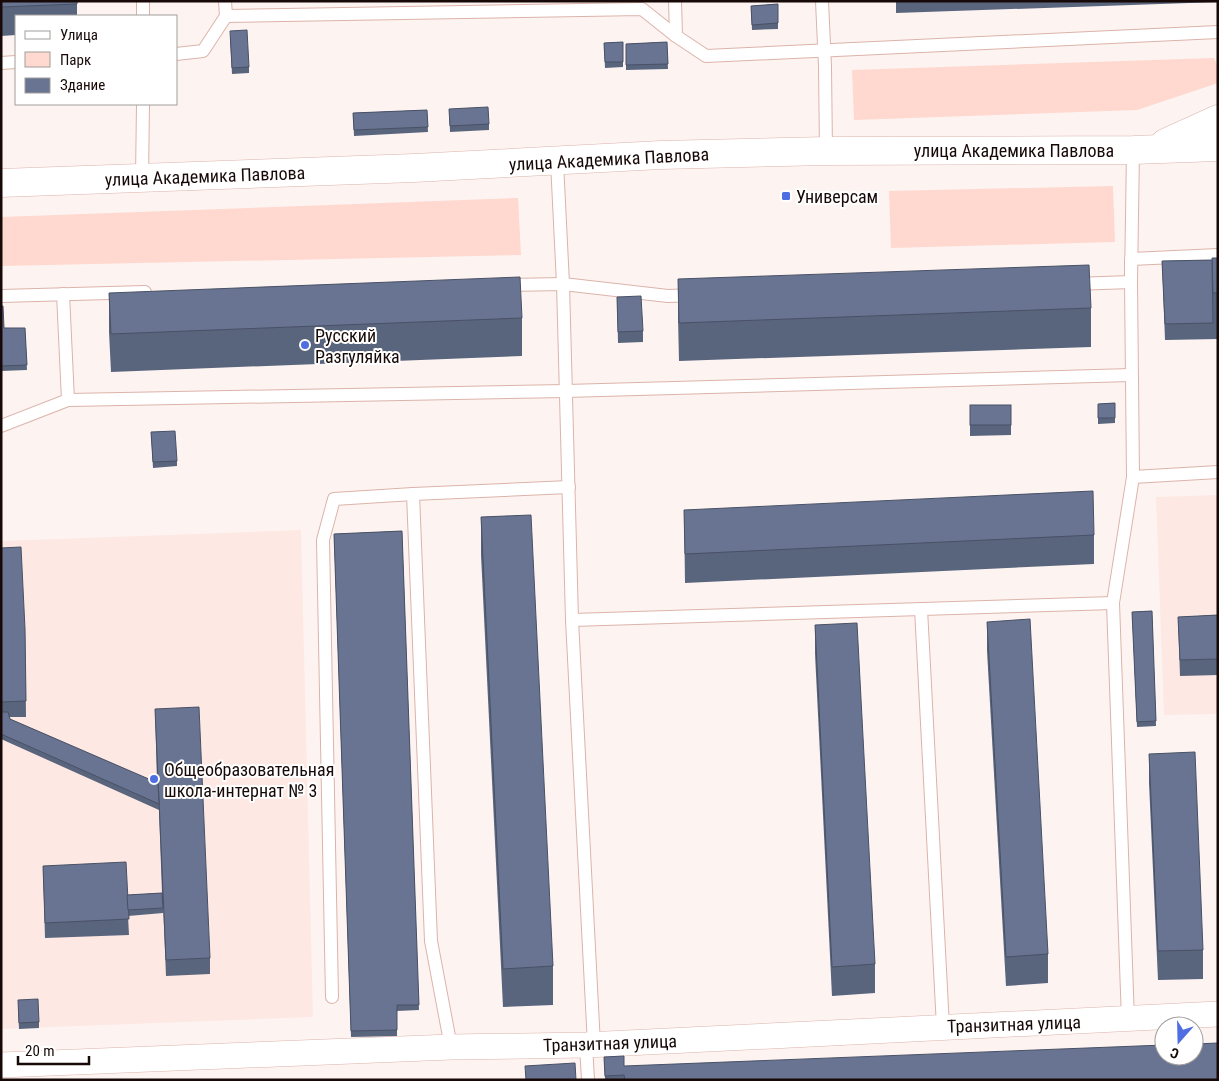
<svg xmlns="http://www.w3.org/2000/svg" width="1219" height="1081" font-family="'Roboto Condensed',sans-serif">
  <style>
    .built { fill: #fde8e4 }
    .green { fill: #ffd8cf }
    .lines { fill: none; stroke-linecap: round; stroke-linejoin: round }
    .lane-casing { stroke: #dcb3aa; stroke-width: 14 }
    .street-casing { stroke: #dcb3aa; stroke-width: 26 }
    .secondary-casing { stroke: #dcb3aa; stroke-width: 29 }
    .lane { stroke: #fff; stroke-width: 12 }
    .street { stroke: #fff; stroke-width: 25 }
    .secondary { stroke: #fff; stroke-width: 28 }
    .wall { fill: #59647d }
    .building { fill: #687491; stroke: #495166 }
    .poi-dot { fill: #4e6ee2; stroke: #fff; stroke-width: 2 }
    .labels { text-anchor: middle; dominant-baseline: central; stroke-width: 4; stroke-linejoin: round; paint-order: stroke }
    .street-label { font-size: 18px; fill: #160907; stroke: #fff }
    .poi-label { font-size: 18px; fill: #160907; stroke: #fff; text-anchor: start }
  </style>
  <rect width="100%" height="100%" fill="#fdf4f2"/>
  <g class="built">
    <path d="M 1218,495 L 1218,714 L 1164,715 L 1156,497 Z"/>
    <path d="M 301,530 L 313,1017 L 1,1029 L 1,541 Z"/>
  </g>
  <g class="green">
    <path d="M 1214,58 L 1218,67 L 1218,83 L 1137,110 L 854,120 L 852,70 Z"/>
    <path d="M 1113,186 L 1115,242 L 891,248 L 889,191 Z"/>
    <path d="M 518,198 L 521,255 L 1,266 L 1,217 Z"/>
  </g>
  <g class="lines">
    <g class="lane-casing">
      <g id="lane">
        <path d="M 675,1 L 676,36"/>
        <path d="M 822,1 L 825,67 L 826,151"/>
        <path d="M 143,16 L 143,1"/>
        <path d="M 226,16 L 642,9 L 676,36 L 706,56 L 1218,32"/>
        <path d="M 176,54 L 203,51 L 226,16 L 225,1"/>
        <path d="M 1,63 L 16,62"/>
        <path d="M 1133,150 L 1131,282 L 1133,477 L 1218,472"/>
        <path d="M 557,162 L 563,284 L 572,620 L 594,1045"/>
        <path d="M 142,178 L 143,104"/>
        <path d="M 1074,284 L 1131,282 L 1131,259 L 1218,255"/>
        <path d="M 505,285 L 563,284 L 668,296 L 694,295"/>
        <path d="M 63,294 L 68,400"/>
        <path d="M 1,296 L 145,292"/>
        <path d="M 1,426 L 68,400 L 566,391 L 1131,375"/>
        <path d="M 921,609 L 943,1027"/>
        <path d="M 572,620 L 1113,603"/>
        <path d="M 332,997 L 323,540 L 334,499 L 413,494"/>
        <path d="M 1128,1020 L 1113,603 L 1133,477"/>
        <path d="M 586,1045 L 588,1080"/>
        <path d="M 451,1047 L 431,941 L 413,494 L 569,487"/>
      </g>
    </g>
    <g class="street-casing">
      <path id="street" d="M 1,1065 L 451,1047 L 586,1045 L 1218,1014"/>
    </g>
    <g class="secondary-casing">
      <g id="secondary">
        <path d="M 1165,143 L 1218,119"/>
        <path d="M 1,183 L 414,168 L 661,155 L 826,151 L 1133,150 L 1218,147"/>
      </g>
    </g>
    <use href="#lane" class="lane"/>
    <use href="#street" class="street"/>
    <use href="#secondary" class="secondary"/>
  </g>
  <g class="wall">
    <path d="M 1,1 L 77,1 L 77,16 L 16,16 L 16,35 L 1,36 Z"/>
    <path d="M 896,1 L 1218,1 L 1218,2 L 896,13 Z"/>
    <path d="M 778,4 L 778,29 L 752,30 L 751,6 Z"/>
    <path d="M 230,37 L 249,67 L 249,73 L 232,74 Z"/>
    <path d="M 623,42 L 623,67 L 605,68 L 604,43 Z"/>
    <path d="M 667,42 L 668,69 L 626,70 L 626,44 Z"/>
    <path d="M 449,109 L 489,124 L 489,130 L 450,132 Z"/>
    <path d="M 427,110 L 428,132 L 354,136 L 353,113 Z"/>
    <path d="M 1218,258 L 1218,339 L 1165,340 L 1162,261 L 1212,260 Z"/>
    <path d="M 678,279 L 1091,308 L 1091,347 L 679,361 L 678,317 Z"/>
    <path d="M 109,293 L 522,318 L 522,356 L 111,372 L 109,332 Z"/>
    <path d="M 617,297 L 643,331 L 643,342 L 618,343 Z"/>
    <path d="M 1,306 L 4,328 L 25,328 L 27,370 L 1,371 Z"/>
    <path d="M 1115,403 L 1115,423 L 1098,424 L 1098,404 Z"/>
    <path d="M 970,405 L 1011,405 L 1011,435 L 970,436 Z"/>
    <path d="M 151,432 L 177,461 L 177,466 L 153,468 Z"/>
    <path d="M 684,510 L 1094,535 L 1094,564 L 685,583 Z"/>
    <path d="M 481,517 L 553,966 L 553,1005 L 503,1007 L 481,555 Z"/>
    <path d="M 402,531 L 419,1010 L 397,1011 L 397,1036 L 351,1037 L 334,534 Z"/>
    <path d="M 1,548 L 25,629 L 26,717 L 10,717 L 10,719 L 157,783 L 155,709 L 210,958 L 210,974 L 166,976 L 163,903 L 163,913 L 128,916 L 129,935 L 45,938 L 43,866 L 127,895 L 162,893 L 159,810 L 1,739 Z"/>
    <path d="M 1152,611 L 1156,726 L 1137,727 L 1132,612 Z"/>
    <path d="M 1218,615 L 1218,675 L 1180,676 L 1178,617 Z"/>
    <path d="M 987,622 L 1048,954 L 1048,983 L 1006,986 L 987,651 Z"/>
    <path d="M 815,625 L 875,964 L 875,993 L 832,996 L 815,654 Z"/>
    <path d="M 1149,754 L 1203,950 L 1203,979 L 1158,980 L 1149,783 Z"/>
    <path d="M 18,1006 L 39,1022 L 39,1028 L 19,1029 Z"/>
    <path d="M 604,1057 L 624,1066 L 1218,1080 L 605,1080 Z"/>
  </g>
  <g class="building">
    <path d="M 1,1 L 77,1 L 77,4 L 1,7 Z"/>
    <path d="M 778,4 L 778,23 L 752,25 L 751,6 Z"/>
    <path d="M 247,30 L 249,67 L 232,68 L 230,31 Z"/>
    <path d="M 623,42 L 623,62 L 605,62 L 604,43 Z"/>
    <path d="M 667,42 L 668,64 L 626,65 L 626,44 Z"/>
    <path d="M 488,107 L 489,124 L 450,126 L 449,109 Z"/>
    <path d="M 427,110 L 428,127 L 354,130 L 353,113 Z"/>
    <path d="M 1212,258 L 1218,258 L 1218,293 L 1213,293 Z"/>
    <path d="M 1212,260 L 1213,323 L 1165,324 L 1162,261 Z"/>
    <path d="M 1089,265 L 1091,308 L 679,323 L 678,279 Z"/>
    <path d="M 520,277 L 522,318 L 111,334 L 109,293 Z"/>
    <path d="M 641,296 L 643,331 L 618,332 L 617,297 Z"/>
    <path d="M 1,306 L 3,306 L 4,328 L 25,328 L 27,365 L 1,366 Z"/>
    <path d="M 1115,403 L 1115,418 L 1098,418 L 1098,404 Z"/>
    <rect x="970" y="405" width="41" height="20"/>
    <path d="M 175,431 L 177,461 L 153,462 L 151,432 Z"/>
    <path d="M 1093,491 L 1094,535 L 685,554 L 684,510 Z"/>
    <path d="M 531,515 L 553,966 L 503,969 L 481,517 Z"/>
    <path d="M 402,531 L 419,1005 L 397,1005 L 397,1030 L 351,1031 L 334,534 Z"/>
    <path d="M 21,547 L 25,629 L 26,701 L 1,702 L 1,548 Z"/>
    <path d="M 1152,611 L 1156,721 L 1137,722 L 1132,612 Z"/>
    <path d="M 1218,615 L 1218,659 L 1180,660 L 1178,617 Z"/>
    <path d="M 1030,619 L 1048,954 L 1006,957 L 987,622 Z"/>
    <path d="M 857,623 L 875,964 L 832,967 L 815,625 Z"/>
    <path d="M 199,707 L 210,958 L 166,960 L 155,709 Z"/>
    <path d="M 1,712 L 8,712 L 10,719 L 158,783 L 159,804 L 1,734 Z"/>
    <path d="M 1195,752 L 1203,950 L 1158,951 L 1149,754 Z"/>
    <path d="M 126,862 L 129,919 L 45,923 L 43,866 Z"/>
    <path d="M 162,893 L 163,908 L 128,910 L 127,895 Z"/>
    <path d="M 38,999 L 39,1022 L 19,1023 L 18,1000 Z"/>
    <path d="M 1218,1043 L 1218,1080 L 625,1080 L 624,1075 L 605,1076 L 604,1057 L 624,1056 L 624,1066 L 1164,1045 L 1164,1056 L 1194,1056 L 1194,1044 Z"/>
    <path d="M 575,1063 L 576,1080 L 526,1080 L 525,1066 Z"/>
  </g>
  <g class="poi-dot">
    <rect x="781" y="191" width="10" height="10" rx="2.5"/>
    <circle cx="305" cy="345" r="5"/>
    <circle cx="154" cy="779" r="5"/>
  </g>
  <g class="labels">
    <g class="street-label">
      <text x="1014" y="150">улица Академика Павлова</text>
      <text transform="translate(609 159) rotate(-3)">улица Академика Павлова</text>
      <text transform="translate(205 176) rotate(-2)">улица Академика Павлова</text>
      <text transform="translate(1014 1024) rotate(-2)">Транзитная улица</text>
      <text transform="translate(610 1043) rotate(-2)">Транзитная улица</text>
    </g>
    <g class="poi-label">
      <text x="796" y="196">Универсам</text>
      <text x="315" y="335">Русский<tspan x="315" dy="21">Разгуляйка</tspan></text>
      <text x="164" y="769">Общеобразовательная<tspan x="164" dy="21">школа-интернат № 3</tspan></text>
    </g>
  </g>
  <rect width="1219" height="1081" fill="none" stroke="#160907" stroke-width="5"/>
  <rect x="15" y="15" width="162" height="90" fill="#ffffff" stroke="#a29d9c"/>
  <rect x="25" y="31" width="25" height="8" fill="#ffffff" stroke="#a29d9c"/>
  <text x="60" y="40" font-size="15" fill="#160907">Улица</text>
  <rect x="25" y="52" width="25" height="15" fill="#ffd8cf" stroke="#a29d9c"/>
  <text x="60" y="65" font-size="15" fill="#160907">Парк</text>
  <rect x="25" y="78" width="25" height="15" fill="#687491" stroke="#a29d9c"/>
  <text x="60" y="90" font-size="15" fill="#160907">Здание</text>
  <g transform="translate(1179 1041) rotate(200)"><circle r="24" fill="#ffffff" stroke="#a29d9c"/>
  <path d="M0-4L9 19L0 12L-9 19Z" fill="#4e6ee2"/>
  <text y="-8" font-size="14" font-weight="bold" text-anchor="middle" fill="#160907">С</text>
  </g>
  <path d="M18 1056v8h71v-8" fill="none" stroke="#160907" stroke-width="2.5"/>
  <text x="25" y="1056" font-size="15" fill="#160907" stroke="#ffffff" stroke-width="4" paint-order="stroke">20 m</text>
</svg>
